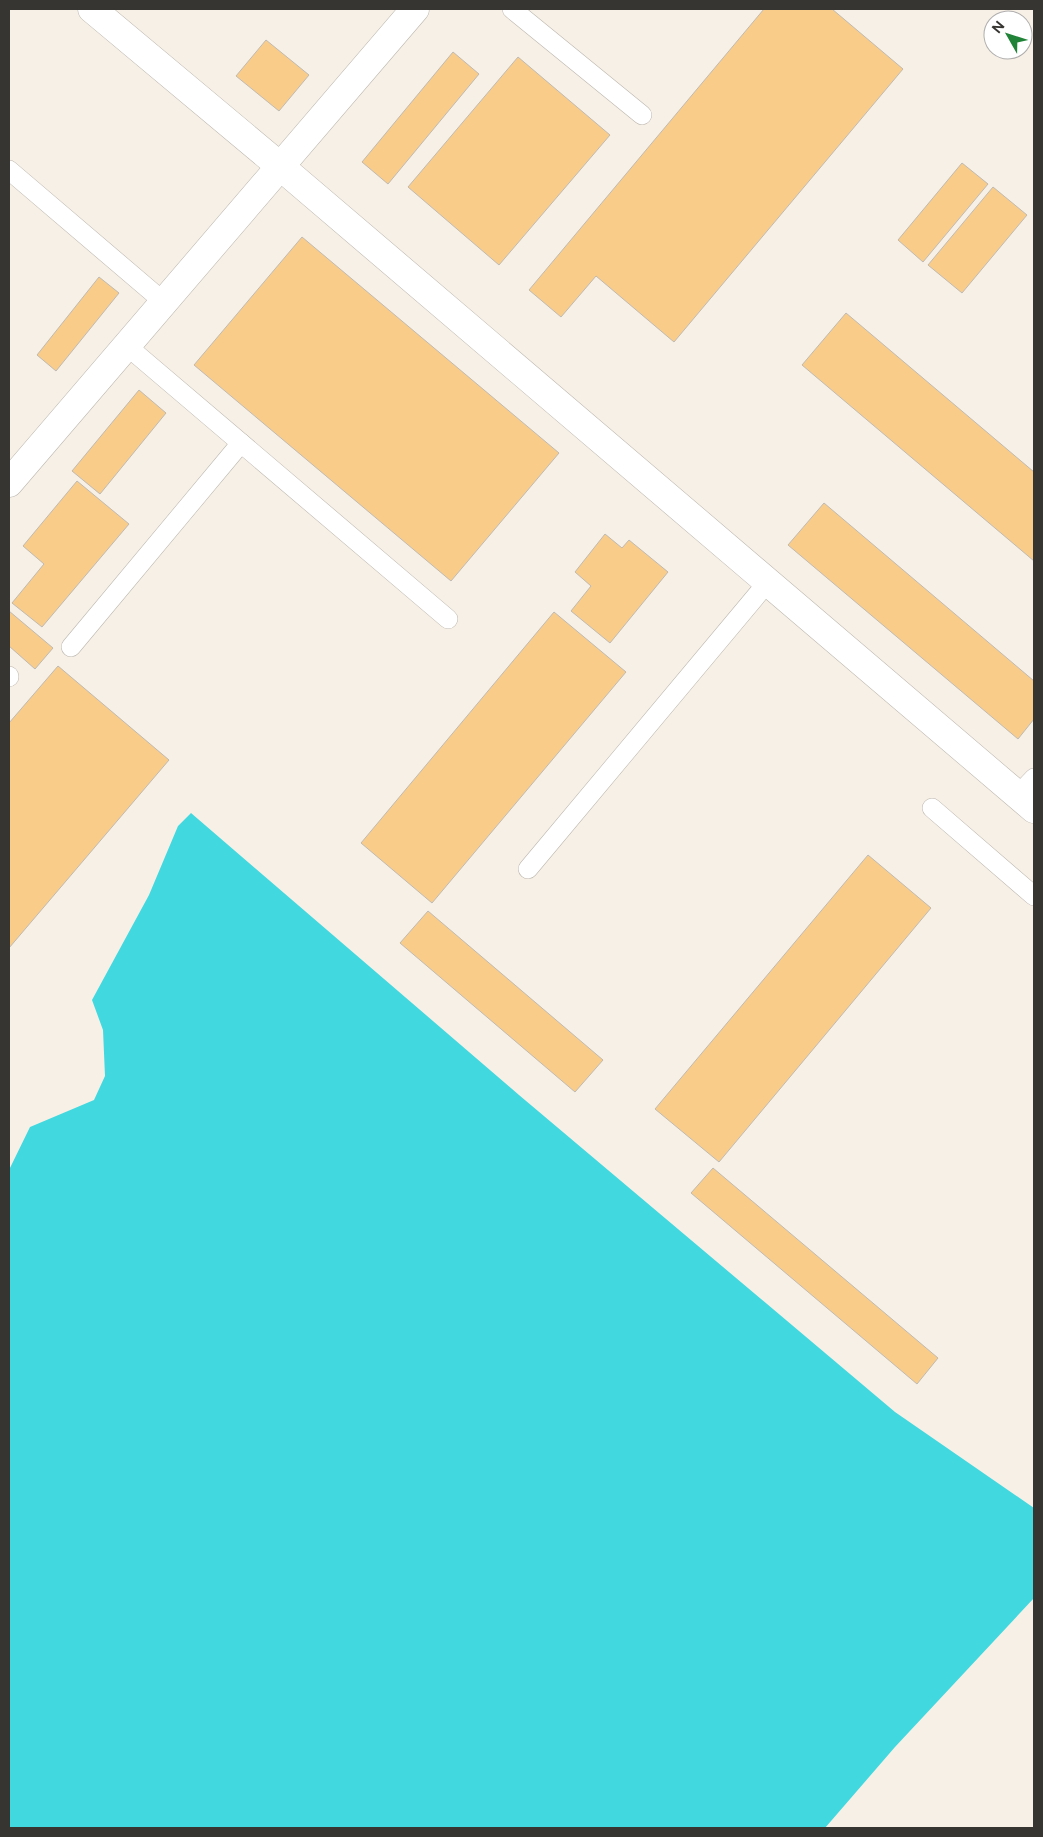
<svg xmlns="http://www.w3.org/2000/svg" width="1043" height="1837" font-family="Figtree,sans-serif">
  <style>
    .water { fill: #42d8df }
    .building { fill: #f9cc8a; stroke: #c0bab1 }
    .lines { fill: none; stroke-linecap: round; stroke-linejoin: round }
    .service-casing { stroke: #bbb5ad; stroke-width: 20 }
    .minor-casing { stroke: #bbb5ad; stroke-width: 29 }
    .service { stroke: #fff; stroke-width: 19 }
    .minor { stroke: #fff; stroke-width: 28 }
  </style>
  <rect width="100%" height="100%" fill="#f7f0e7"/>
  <path class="water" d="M 191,813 L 519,1095 L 895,1412 L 1034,1508 L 1034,1598 L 895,1747 L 825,1828 L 9,1828 L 9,1170 L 30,1127 L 94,1100 L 105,1076 L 103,1030 L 92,1000 L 149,895 L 178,826 Z"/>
  <g class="building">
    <path d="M 764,9 L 832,9 L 903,69 L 674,342 L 596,276 L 561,317 L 529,290 Z"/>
    <path d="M 266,40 L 309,75 L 279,111 L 236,76 Z"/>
    <path d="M 453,52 L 479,74 L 388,184 L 362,162 Z"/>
    <path d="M 518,57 L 610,135 L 499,265 L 408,187 Z"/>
    <path d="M 962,163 L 988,184 L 923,262 L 898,240 Z"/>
    <path d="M 993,187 L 1027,215 L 962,293 L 928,265 Z"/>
    <path d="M 302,237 L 559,453 L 451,581 L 194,365 Z"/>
    <path d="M 99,277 L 119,293 L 56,371 L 37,355 Z"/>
    <path d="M 846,313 L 1034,472 L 1034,561 L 802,365 Z"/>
    <path d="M 139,390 L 166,413 L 100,494 L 72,471 Z"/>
    <path d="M 77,481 L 129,524 L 42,627 L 12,603 L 44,564 L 23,546 Z"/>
    <path d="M 824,503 L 1034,681 L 1034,719 L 1018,739 L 788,545 Z"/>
    <path d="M 605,534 L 622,548 L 629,540 L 668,572 L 610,643 L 571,611 L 591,586 L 575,572 Z"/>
    <path d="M 9,611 L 53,648 L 35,669 L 9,646 Z"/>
    <path d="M 554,612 L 626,672 L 432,903 L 361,843 Z"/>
    <path d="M 58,666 L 169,760 L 9,948 L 9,723 Z"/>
    <path d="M 868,855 L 931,908 L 719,1162 L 655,1109 Z"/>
    <path d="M 428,911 L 603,1060 L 575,1092 L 400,943 Z"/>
    <path d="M 713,1168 L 938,1358 L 917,1384 L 691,1193 Z"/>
  </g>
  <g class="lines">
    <g class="service-casing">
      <g id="service">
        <path d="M 512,9 L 642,115"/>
        <path d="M 9,170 L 165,303"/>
        <path d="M 127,346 L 448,619"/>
        <path d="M 71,647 L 241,443"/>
        <path d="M 9,677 L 9,676"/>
        <path d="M 1018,795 L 1034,778"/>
        <path d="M 932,808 L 1034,896"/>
        <path d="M 528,869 L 767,583"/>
      </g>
    </g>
    <g class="minor-casing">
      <g id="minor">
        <path d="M 92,9 L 281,167 L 1034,809"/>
        <path d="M 9,483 L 415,9"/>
      </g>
    </g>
    <use href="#service" class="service"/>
    <use href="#minor" class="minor"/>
  </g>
  <rect width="1043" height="1837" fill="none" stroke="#373531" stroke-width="20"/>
  <g transform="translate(1008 35) rotate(309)"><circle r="24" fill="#ffffff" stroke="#afaead"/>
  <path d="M0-4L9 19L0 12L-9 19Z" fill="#208337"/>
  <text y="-8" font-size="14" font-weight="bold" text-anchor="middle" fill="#373531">N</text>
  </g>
</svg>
